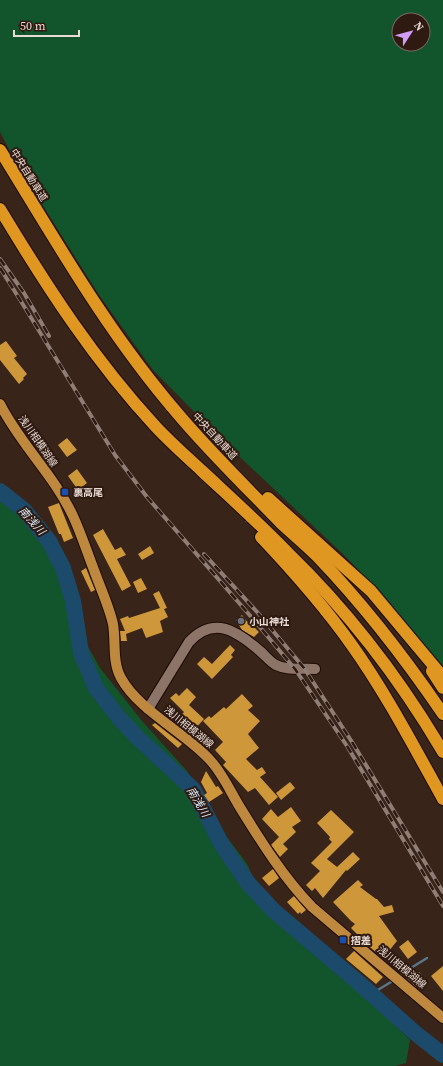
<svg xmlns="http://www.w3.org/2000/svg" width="443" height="1066" font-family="'Source Serif 4','Noto Sans JP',serif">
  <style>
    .green { fill: #12552d; fill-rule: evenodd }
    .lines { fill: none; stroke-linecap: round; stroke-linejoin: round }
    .stream { stroke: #5a768a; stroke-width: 2.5 }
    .river { stroke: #1c4a6b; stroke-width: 16 }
    .building { fill: #ce973a }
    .minor-casing { stroke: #1f0c04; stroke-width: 12 }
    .major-casing { stroke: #1f0c04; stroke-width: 12 }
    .highway-casing { stroke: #1f0c04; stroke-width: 14 }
    .minor { stroke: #8d7468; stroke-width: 10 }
    .major { stroke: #be893e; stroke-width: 10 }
    .highway { stroke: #df9722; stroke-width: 12 }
    .rail-casing { stroke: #907e75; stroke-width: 4 }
    .rail { stroke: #2e1a10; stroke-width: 2.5; stroke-dasharray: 8; stroke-linecap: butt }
    .transit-dot { fill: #1a4fb4; stroke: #2e1a10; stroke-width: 1.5 }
    .worship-dot { fill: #6b7280; stroke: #2e1a10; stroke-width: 1.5 }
    .labels { text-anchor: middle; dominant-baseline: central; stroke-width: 4; stroke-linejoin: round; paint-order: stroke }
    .street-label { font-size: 10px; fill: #eadbd4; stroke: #2e1a10 }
    .poi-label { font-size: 10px; font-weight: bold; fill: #eadbd4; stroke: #2e1a10; text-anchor: start }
    .water-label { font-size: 11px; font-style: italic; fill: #d2e5f6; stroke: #2e1a10 }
  </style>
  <rect width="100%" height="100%" fill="#382419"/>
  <g class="green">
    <path d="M 0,0 L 443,0 L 443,673 L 384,596 L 342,553 L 225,443 L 153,370 L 99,295 L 18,166 L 0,132 ZM 399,20 L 423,20 L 423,44 L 399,44 Z"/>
    <path d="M 0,501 L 17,514 L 55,559 L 69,613 L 100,668 L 142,721 L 187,771 L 224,833 L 247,864 L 269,912 L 339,970 L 410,1040 L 406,1063 L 395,1066 L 0,1066 Z"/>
  </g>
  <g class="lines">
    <g class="stream">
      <path d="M 398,976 L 427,958"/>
      <path d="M 371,994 L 391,982"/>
    </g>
    <path class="river" d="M 0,491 L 24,510 L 49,541 L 63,568 L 73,601 L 81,653 L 96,688 L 119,718 L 138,738 L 193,789 L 222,845 L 248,883 L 273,910 L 358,982 L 414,1032 L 443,1055"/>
  </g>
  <g class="building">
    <path d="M 6,341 L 17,356 L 14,358 L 27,374 L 23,378 L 24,379 L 19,384 L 0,360 L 0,345 Z"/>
    <path d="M 67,438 L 77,450 L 67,457 L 58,445 Z"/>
    <path d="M 77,469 L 87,483 L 78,490 L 68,476 Z"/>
    <path d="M 59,503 L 73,538 L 64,542 L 61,534 L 59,534 L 48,507 Z"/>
    <path d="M 103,529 L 115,550 L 121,547 L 126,555 L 117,559 L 131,586 L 122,591 L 93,535 Z"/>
    <path d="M 150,546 L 154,553 L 142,560 L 138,554 Z"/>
    <path d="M 86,568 L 95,590 L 91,592 L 81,571 Z"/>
    <path d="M 141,578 L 147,589 L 138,593 L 133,582 Z"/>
    <path d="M 159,591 L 167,608 L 164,609 L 168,617 L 160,621 L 163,632 L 146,638 L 142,628 L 126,634 L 127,641 L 121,641 L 120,631 L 125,631 L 120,619 L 128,616 L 129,618 L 160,608 L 153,594 Z"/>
    <path d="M 242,615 L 249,624 L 250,623 L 259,632 L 254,637 L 242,630 L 236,620 Z"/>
    <path d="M 230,645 L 235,650 L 231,655 L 233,657 L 212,679 L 197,664 L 204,657 L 212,664 Z"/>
    <path d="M 187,688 L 196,697 L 189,705 L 204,719 L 194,730 L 180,717 L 184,712 L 170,698 L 176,693 L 179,696 Z"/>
    <path d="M 242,694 L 253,706 L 248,710 L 260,721 L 248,734 L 259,748 L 246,759 L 257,770 L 262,767 L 266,773 L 260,777 L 278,797 L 269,805 L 255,788 L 248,792 L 223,765 L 226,762 L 215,750 L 223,742 L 203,721 L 209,716 L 211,718 L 224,707 L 226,709 Z"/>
    <path d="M 155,723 L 182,744 L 178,748 L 152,725 Z"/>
    <path d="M 206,771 L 216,787 L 218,786 L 223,793 L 209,802 L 204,795 L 207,793 L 201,782 Z"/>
    <path d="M 290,782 L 295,788 L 281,800 L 276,793 Z"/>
    <path d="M 291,807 L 301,821 L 292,827 L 296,832 L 283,844 L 288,849 L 280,857 L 271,845 L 279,837 L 262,819 L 271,809 L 278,817 Z"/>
    <path d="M 331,810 L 354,832 L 327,859 L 337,867 L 353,852 L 360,859 L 347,871 L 346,870 L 323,898 L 315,888 L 312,891 L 306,885 L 320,871 L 311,863 L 332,842 L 329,839 L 330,837 L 317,823 Z"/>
    <path d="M 273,869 L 279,878 L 269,886 L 262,878 Z"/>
    <path d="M 358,880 L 363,885 L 360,887 L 376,899 L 377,899 L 384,907 L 392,905 L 394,912 L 379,916 L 397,941 L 383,958 L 359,938 L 357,934 L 351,928 L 355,924 L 351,921 L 333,902 Z"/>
    <path d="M 294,896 L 306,910 L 301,914 L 300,912 L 298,914 L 287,902 Z"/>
    <path d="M 408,940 L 417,952 L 408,959 L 399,947 Z"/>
    <path d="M 354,951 L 383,977 L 376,984 L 346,959 Z"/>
    <path d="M 401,958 L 414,972 L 415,971 L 417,973 L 419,972 L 425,979 L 420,986 L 419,985 L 416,987 L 414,985 L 405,977 L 407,975 L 395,965 Z"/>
    <path d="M 443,966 L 443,991 L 431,976 Z"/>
  </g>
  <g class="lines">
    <g class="minor-casing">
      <path id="minor" d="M 148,709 L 189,642 C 214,615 237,631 260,651 C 265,655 270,662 276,665 C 288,671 302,668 315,669"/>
    </g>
    <g class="major-casing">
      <path id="major" d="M 0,404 C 20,444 54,475 73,516 C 81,533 87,552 94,570 C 100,587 109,606 113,624 C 116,642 112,662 121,678 C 139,711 185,732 210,760 C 223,774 231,793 241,809 C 262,843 284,878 312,907 L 443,1018"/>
    </g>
    <g class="highway-casing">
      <g id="highway">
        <path d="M 0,150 C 56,241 108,333 178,414 C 210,452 247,488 282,524 C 294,535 306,545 317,556 C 364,605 405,658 443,714"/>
        <path d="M 0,209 C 47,287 94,360 156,427 C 171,443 187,457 202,471 C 231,498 260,524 287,552 C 348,611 400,679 443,752"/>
        <path d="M 268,498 L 371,591 L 443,677"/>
        <path d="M 261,537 C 293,571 324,606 351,644 C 386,693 414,747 443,799"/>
        <path d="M 432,671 L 443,688"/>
      </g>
    </g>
    <use href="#minor" class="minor"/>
    <use href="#major" class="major"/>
    <use href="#highway" class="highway"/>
    <g class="rail-casing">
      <g id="rail">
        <path d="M 0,259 L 24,293 L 49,336"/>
        <path d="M 0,268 L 19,298 L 115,455 L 147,497 L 253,619 L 295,669 L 347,746 L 443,906"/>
        <path d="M 204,554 L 258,613 L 304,668 L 352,742 L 443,892"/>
      </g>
    </g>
    <use href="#rail" class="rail"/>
  </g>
  <g class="transit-dot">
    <rect x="61" y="488" width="8" height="8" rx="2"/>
    <rect x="339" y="936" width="8" height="8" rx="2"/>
  </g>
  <circle class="worship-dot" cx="241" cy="621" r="4"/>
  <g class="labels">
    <g class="street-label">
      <text transform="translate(29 175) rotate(58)">中央自動車道</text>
      <text transform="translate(215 436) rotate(47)">中央自動車道</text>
      <text transform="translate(38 441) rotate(55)">浅川相模湖線</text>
      <text transform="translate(189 727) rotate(39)">浅川相模湖線</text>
      <text transform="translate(402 967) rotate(40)">浅川相模湖線</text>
    </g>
    <g class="poi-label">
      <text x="73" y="492">裏高尾</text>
      <text x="249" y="621">小山神社</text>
      <text x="351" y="940">摺差</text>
    </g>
    <g class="water-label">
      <text transform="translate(32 521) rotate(48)">南浅川</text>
      <text transform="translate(198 802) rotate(59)">南浅川</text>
    </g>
  </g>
  <g transform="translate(411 32) rotate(54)"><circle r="19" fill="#2e1a10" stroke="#79675e"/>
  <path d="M0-3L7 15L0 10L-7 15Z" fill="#d29cfd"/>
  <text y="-6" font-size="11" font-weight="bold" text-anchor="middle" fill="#eadbd4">N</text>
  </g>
  <path d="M14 30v6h65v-6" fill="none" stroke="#eadbd4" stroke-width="2"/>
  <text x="20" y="30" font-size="12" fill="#eadbd4" stroke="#2e1a10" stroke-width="3" paint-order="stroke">50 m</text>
</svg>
